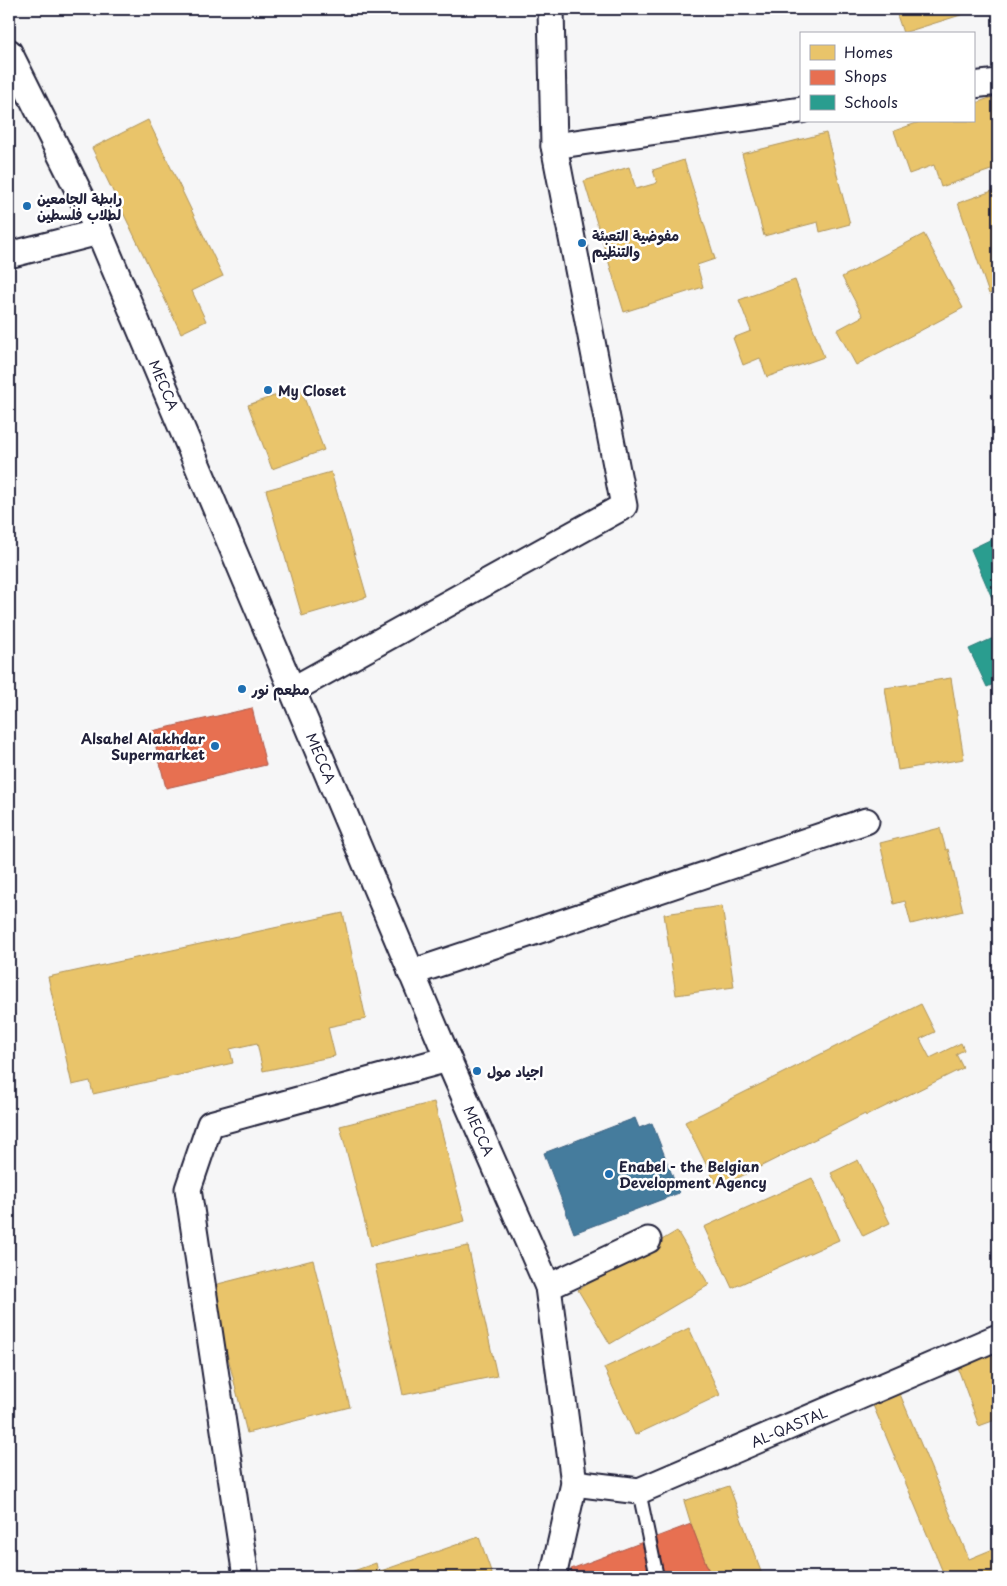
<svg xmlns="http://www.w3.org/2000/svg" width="1007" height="1586" font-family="'Playpen Sans','Playpen Sans Arabic',sans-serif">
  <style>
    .homes { fill: #e9c46a; stroke: #ad935c }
    .shops { fill: #e76f51; stroke: #ac584a }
    .schools { fill: #2a9d8f; stroke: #287876 }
    .public { fill: #457b9d; stroke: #3a6080 }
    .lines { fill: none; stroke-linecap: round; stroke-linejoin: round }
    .lane-casing { stroke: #22223b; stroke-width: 16 }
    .street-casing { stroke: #22223b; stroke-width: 29 }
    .lane { stroke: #fff; stroke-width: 12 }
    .street { stroke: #fff; stroke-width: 25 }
    .poi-dot { fill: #1f6fb2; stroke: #fff; stroke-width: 2 }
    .labels { text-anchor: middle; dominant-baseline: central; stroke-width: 5; stroke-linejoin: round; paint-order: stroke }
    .poi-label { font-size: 14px; font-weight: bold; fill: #22223b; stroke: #fff; text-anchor: start }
    .street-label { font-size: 14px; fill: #22223b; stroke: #fff }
  </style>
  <rect width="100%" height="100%" fill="#f6f6f7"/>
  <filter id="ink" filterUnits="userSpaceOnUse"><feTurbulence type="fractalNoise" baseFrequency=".02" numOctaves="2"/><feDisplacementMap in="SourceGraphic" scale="10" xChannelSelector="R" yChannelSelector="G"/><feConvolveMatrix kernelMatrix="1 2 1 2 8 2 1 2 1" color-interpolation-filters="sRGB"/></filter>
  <g filter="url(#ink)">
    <g class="homes">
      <path d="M 895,9 L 980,9 L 903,33 Z"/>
      <path d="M 998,95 L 998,182 L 994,169 L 941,187 L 934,165 L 909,174 L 894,131 L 922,121 L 973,121 L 973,104 Z"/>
      <path d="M 148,120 L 223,276 L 192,291 L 206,321 L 181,333 L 92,148 Z"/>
      <path d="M 826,133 L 850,224 L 820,232 L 818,222 L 764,236 L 742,154 Z"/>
      <path d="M 684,160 L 715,259 L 697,265 L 703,287 L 624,312 L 584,181 L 629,167 L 636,189 L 657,183 L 653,170 Z"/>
      <path d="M 998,189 L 998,291 L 989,294 L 958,203 Z"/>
      <path d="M 924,234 L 963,308 L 856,365 L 837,330 L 863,316 L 842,277 Z"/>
      <path d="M 795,280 L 824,357 L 767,377 L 760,358 L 743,365 L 733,338 L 751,331 L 739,300 Z"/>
      <path d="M 300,387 L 324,450 L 272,469 L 248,405 Z"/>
      <path d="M 331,472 L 367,597 L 302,616 L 266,490 Z"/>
      <path d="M 951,678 L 964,759 L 898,770 L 885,688 Z"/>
      <path d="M 940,828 L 946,850 L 948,849 L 963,911 L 911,924 L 905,901 L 894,904 L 880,843 Z"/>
      <path d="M 722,906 L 734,987 L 676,995 L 664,914 Z"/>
      <path d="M 343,913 L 366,1019 L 328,1027 L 335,1056 L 263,1071 L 257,1043 L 230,1049 L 233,1063 L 93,1094 L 90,1081 L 72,1085 L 48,977 Z"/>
      <path d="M 921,1004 L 935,1032 L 920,1039 L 930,1058 L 961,1043 L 964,1050 L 956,1054 L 963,1068 L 866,1116 L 865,1114 L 718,1188 L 685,1122 Z"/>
      <path d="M 434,1102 L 465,1221 L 371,1246 L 340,1126 Z"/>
      <path d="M 858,1160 L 890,1223 L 863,1236 L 831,1173 Z"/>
      <path d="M 812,1178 L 839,1240 L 732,1288 L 704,1227 Z"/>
      <path d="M 677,1231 L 709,1285 L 610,1344 L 578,1290 Z"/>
      <path d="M 468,1246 L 497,1376 L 403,1395 L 375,1265 Z"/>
      <path d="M 313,1260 L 350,1407 L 247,1433 L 210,1286 Z"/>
      <path d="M 689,1328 L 720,1395 L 635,1435 L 604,1368 Z"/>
      <path d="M 998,1348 L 998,1419 L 979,1426 L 956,1363 Z"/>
      <path d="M 897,1387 L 969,1559 L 998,1547 L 998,1570 L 980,1577 L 945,1577 L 870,1398 Z"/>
      <path d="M 729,1486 L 763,1577 L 711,1577 L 691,1524 L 684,1501 Z"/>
      <path d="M 479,1537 L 493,1577 L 346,1577 L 345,1574 L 376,1563 L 378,1572 Z"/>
    </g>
    <g class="shops">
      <path d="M 252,708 L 266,765 L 166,788 L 152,731 Z"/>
      <path d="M 691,1524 L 711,1577 L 572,1577 L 571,1569 Z"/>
    </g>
    <g class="schools">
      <path d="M 998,536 L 998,612 L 971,549 Z"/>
      <path d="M 998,636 L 998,682 L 987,687 L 969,649 Z"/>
    </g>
    <path class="public" d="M 635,1118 L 639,1128 L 652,1123 L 679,1193 L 574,1233 L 544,1153 Z"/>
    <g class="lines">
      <g class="lane-casing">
        <path id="lane" d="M 639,1491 L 657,1577"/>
      </g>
      <g class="street-casing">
        <g id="street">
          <path d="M 9,52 L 99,232 L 448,1059 L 548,1287 L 574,1483 L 553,1577"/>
          <path d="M 973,85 L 998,82"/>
          <path d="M 554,146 L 801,110"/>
          <path d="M 9,255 L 99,232"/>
          <path d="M 292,690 L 624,506 L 554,146 L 551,9"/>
          <path d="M 411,973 L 866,821"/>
          <path d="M 548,1287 L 648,1240"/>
          <path d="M 574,1483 L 639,1491 L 998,1337"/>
          <path d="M 246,1577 L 188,1189 L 210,1124 L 448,1059"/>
        </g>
      </g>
      <use href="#lane" class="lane"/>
      <use href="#street" class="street"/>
    </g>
  </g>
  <g class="poi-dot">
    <circle cx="27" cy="206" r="5"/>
    <circle cx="582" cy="243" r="5"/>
    <circle cx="268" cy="390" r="5"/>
    <circle cx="242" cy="689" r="5"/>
    <circle cx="215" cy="746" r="5"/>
    <circle cx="477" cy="1071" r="5"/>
    <circle cx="609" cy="1174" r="5"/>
  </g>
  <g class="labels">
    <g class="poi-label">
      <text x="37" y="198">رابطة الجامعين<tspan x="37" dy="16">لطلاب فلسطين</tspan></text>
      <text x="592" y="235">مفوضية التعبئة<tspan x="592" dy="16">والتنظيم</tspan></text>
      <text x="278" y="390">My Closet</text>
      <text x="252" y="689">مطعم نور</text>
      <text x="205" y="738" text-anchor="end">Alsahel Alakhdar<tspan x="205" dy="16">Supermarket</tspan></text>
      <text x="487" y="1071">اجياد مول</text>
      <text x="619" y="1166">Enabel - the Belgian<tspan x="619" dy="16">Development Agency</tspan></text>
    </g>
    <g class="street-label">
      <text transform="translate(164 385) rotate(67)">MECCA</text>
      <text transform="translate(321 758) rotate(67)">MECCA</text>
      <text transform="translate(479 1131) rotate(66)">MECCA</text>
      <text transform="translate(789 1427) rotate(-23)">AL-QASTAL</text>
    </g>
  </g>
  <rect width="1007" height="1586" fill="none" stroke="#fff" stroke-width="30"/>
  <rect x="15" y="15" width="977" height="1556" fill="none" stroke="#22223b" stroke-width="2" filter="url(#ink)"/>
  <rect x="800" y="32" width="175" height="90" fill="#ffffff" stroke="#a7a7b1"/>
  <rect x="810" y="45" width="25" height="15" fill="#e9c46a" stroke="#a7a7b1"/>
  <text x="844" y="58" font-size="15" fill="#22223b">Homes</text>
  <rect x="810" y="70" width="25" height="15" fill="#e76f51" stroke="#a7a7b1"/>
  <text x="844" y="82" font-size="15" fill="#22223b">Shops</text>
  <rect x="810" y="95" width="25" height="15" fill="#2a9d8f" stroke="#a7a7b1"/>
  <text x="844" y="108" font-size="15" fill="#22223b">Schools</text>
</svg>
